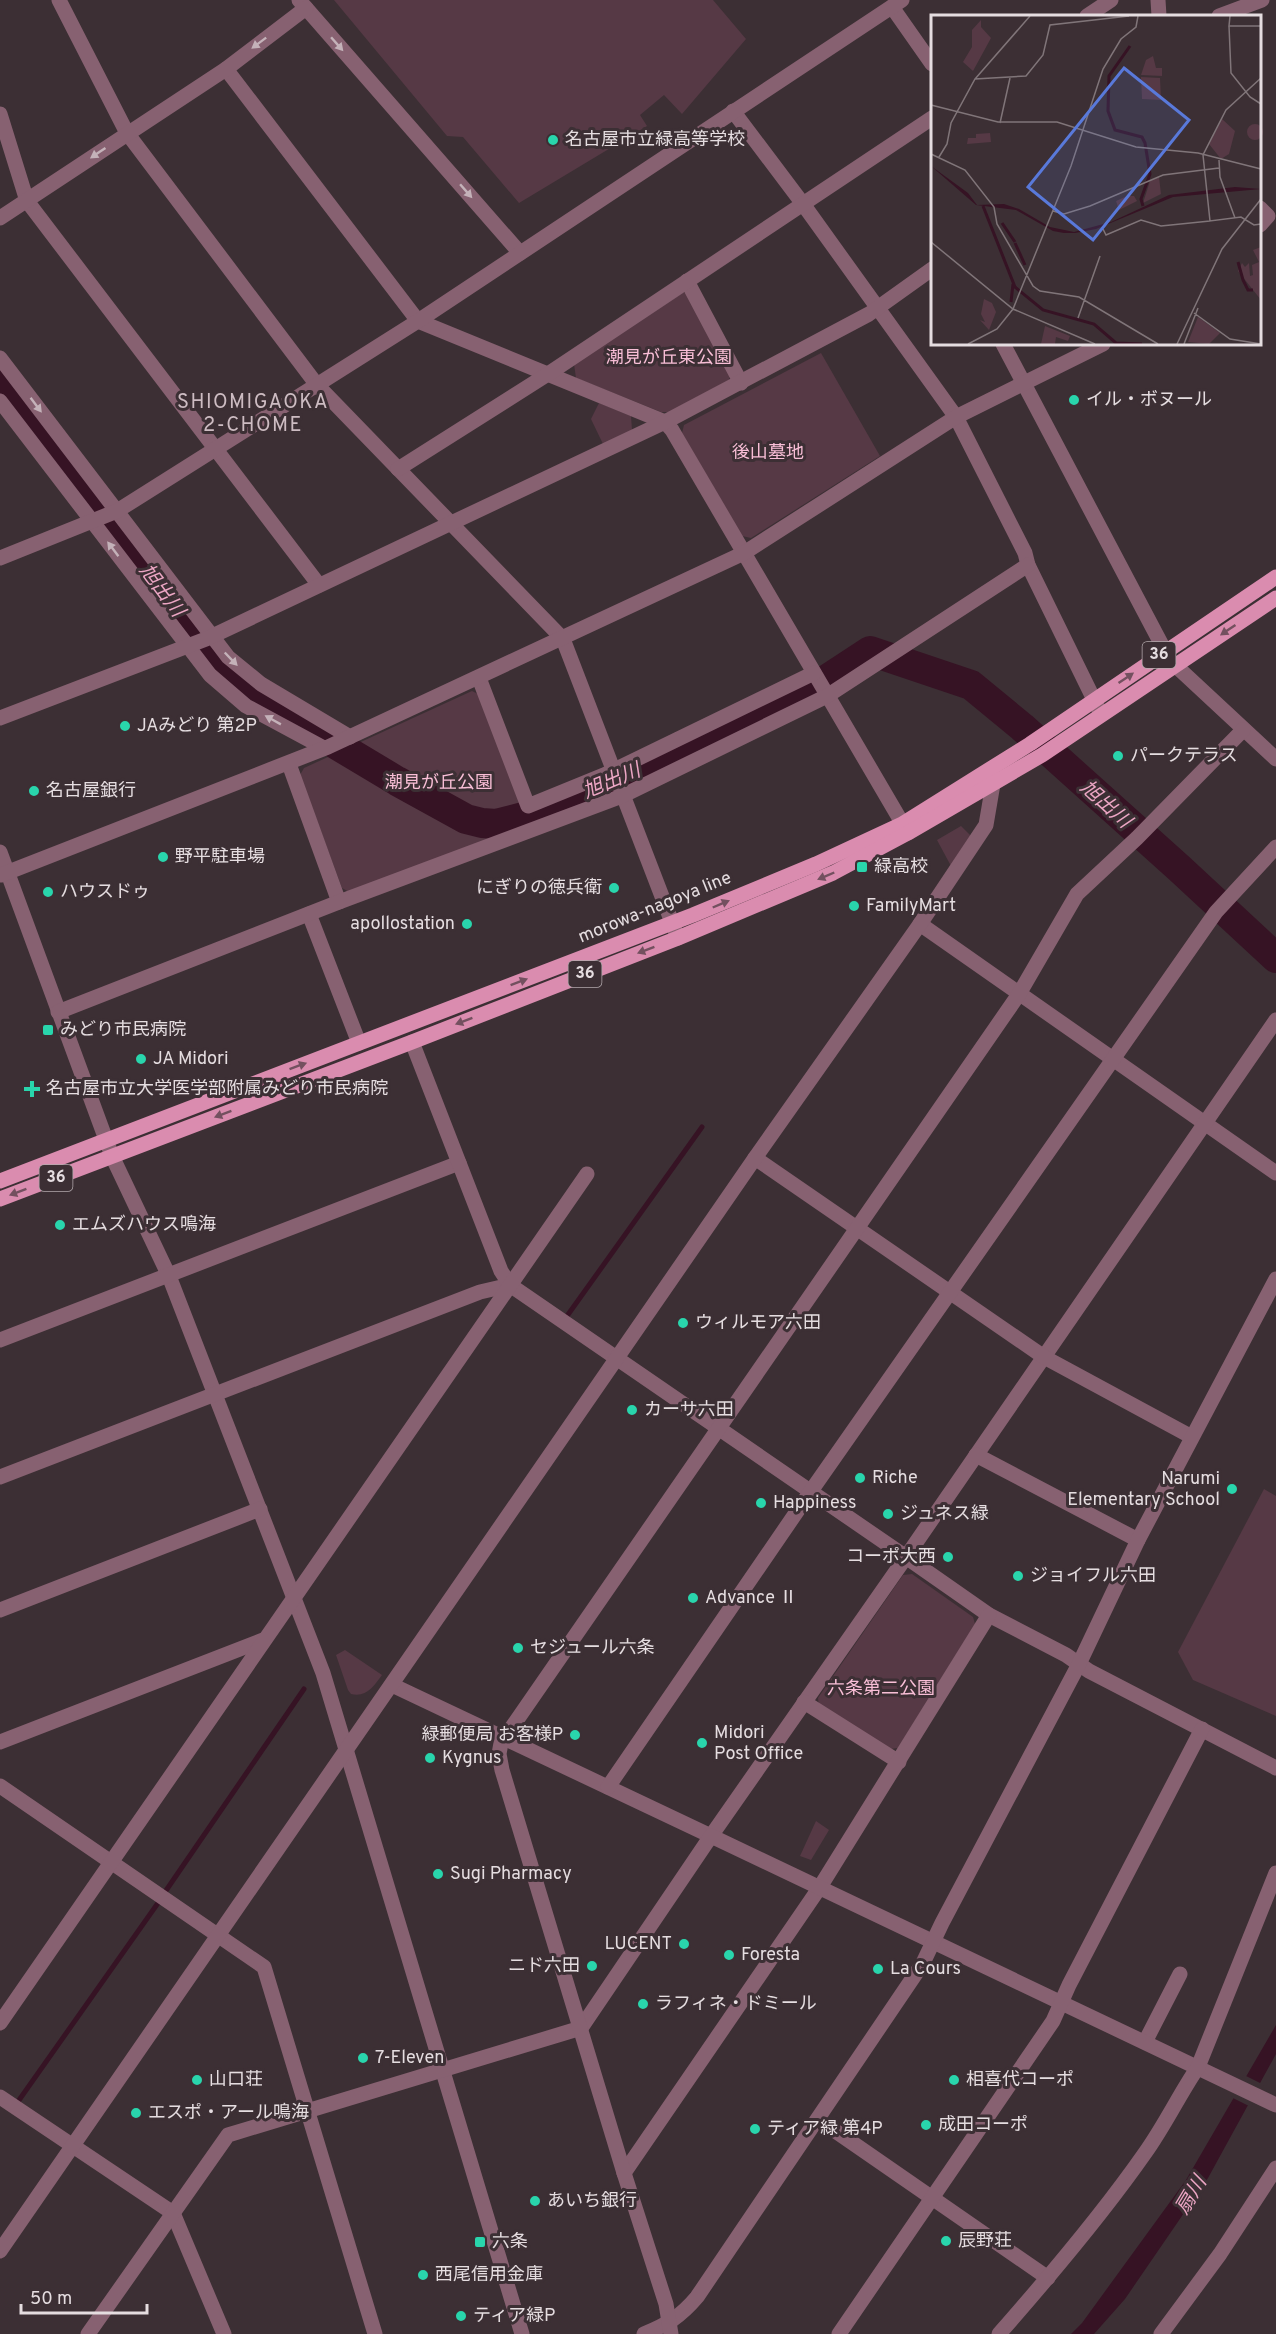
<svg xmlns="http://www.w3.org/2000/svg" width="1276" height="2334" font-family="Overpass,'Noto Sans JP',sans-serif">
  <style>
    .green { fill: #563945 }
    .water { fill: #361324 }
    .pier { fill: #3c2f34 }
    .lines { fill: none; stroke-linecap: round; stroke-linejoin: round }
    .stream { stroke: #361324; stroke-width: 5 }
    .river { stroke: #361324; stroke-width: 30 }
    .minor { stroke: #876171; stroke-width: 15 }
    .major { stroke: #da8caf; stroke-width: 15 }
    .oneway { fill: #c4b2b9 }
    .oneway2 { fill: #73505f }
    .poi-dot { fill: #29d5ac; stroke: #3c2f34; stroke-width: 2 }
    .labels { text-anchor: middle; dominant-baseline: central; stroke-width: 6; stroke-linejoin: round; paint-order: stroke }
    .shield { fill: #3c2f34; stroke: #b2a9ac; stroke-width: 1.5 }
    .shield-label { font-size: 16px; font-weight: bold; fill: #e5dde0 }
    .poi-label { font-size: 18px; fill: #e5dde0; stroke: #3c2f34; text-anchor: start }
    .park-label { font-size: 18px; fill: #f8bed6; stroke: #3c2f34 }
    .street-label { font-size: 18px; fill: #e5dde0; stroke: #3c2f34 }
    .neighbourhood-label { font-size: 20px; letter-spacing: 1.5px; fill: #cdbcc2; stroke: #3c2f34 }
    .water-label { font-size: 20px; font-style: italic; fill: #eca6c4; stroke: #3c2f34 }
    .inset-river { fill: none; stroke: #361324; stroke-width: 3 }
    .inset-road { fill: none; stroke: #807579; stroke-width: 1.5 }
    .view { fill: #5979da; fill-opacity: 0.15; stroke: #5979da; stroke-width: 3 }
    .inset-edge { fill: none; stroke: #e5dde0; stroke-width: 3 }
  </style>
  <rect width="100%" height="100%" fill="#3c2f34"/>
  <g class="green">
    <path d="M 334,0 L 713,0 L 746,39 L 682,114 L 664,95 L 640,115 L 647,126 L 519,203 L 463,137 L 447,136 Z"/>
    <path d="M 682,292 L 690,294 L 731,372 L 729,380 L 669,412 L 661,412 L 576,378 L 574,364 Z"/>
    <path d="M 821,353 L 880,456 L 751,538 L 742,536 L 682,433 L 684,425 Z"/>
    <path d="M 599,403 L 631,416 L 632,430 L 603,444 L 591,419 Z"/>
    <path d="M 472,691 L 480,695 L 529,824 L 349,892 L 342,888 L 300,775 L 304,768 Z"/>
    <path d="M 961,826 L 971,836 L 951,866 L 937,840 Z"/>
    <path d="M 1264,1489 L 1276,1496 L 1276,1716 L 1193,1680 L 1178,1652 Z"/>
    <path d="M 912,1574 L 973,1617 L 975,1624 L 898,1748 L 890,1749 L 819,1707 L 818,1698 L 903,1575 Z"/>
    <path d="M 345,1650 L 382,1675 C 374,1686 366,1698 351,1694 L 348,1690 L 336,1655 Z"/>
    <path d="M 816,1821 L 829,1830 L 811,1860 L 800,1856 Z"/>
  </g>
  <path class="water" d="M 1276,2025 L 1276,2054 L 1208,2178 L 1125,2299 L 1094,2334 L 1071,2334 L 1082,2323 L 1186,2180 Z"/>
  <path class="pier" d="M 1244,2075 L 1264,2085 L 1251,2107 L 1231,2097 Z"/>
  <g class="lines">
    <g class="stream">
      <path d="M 567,1316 L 702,1127"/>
      <path d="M 165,1892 L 304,1689"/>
      <path d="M 17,2103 L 158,1903"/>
    </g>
    <path class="river" d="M 0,379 L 220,668 L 257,697 L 397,781 L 466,819 L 482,823 L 496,824 L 527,816 L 605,787 L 812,689 L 870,651 L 971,685 L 1022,727 L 1179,868 L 1276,958"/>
    <g class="minor">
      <path d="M 59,0 L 127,133 L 317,385 L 563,639 L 678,938"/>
      <path d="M 299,0 L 520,253"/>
      <path d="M 1158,0 L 1159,16"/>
      <path d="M 892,7 L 932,64"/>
      <path d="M 1087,16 L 1111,0"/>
      <path d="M 1219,16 L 1262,0"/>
      <path d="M 226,69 L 418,321 L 665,422 L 672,430 L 908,833"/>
      <path d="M 733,111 L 803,204 L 956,417 L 1025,553 L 1028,565 L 1101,714"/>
      <path d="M 0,114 L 27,201 L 319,585"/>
      <path d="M 1260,208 L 1268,216 L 1260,225"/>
      <path d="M 0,218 L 226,69 L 306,8"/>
      <path d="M 687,281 L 741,383"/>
      <path d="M 1003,344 L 1165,651"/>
      <path d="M 0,358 L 228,657 L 261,684 L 350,737"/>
      <path d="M 0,401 L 210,675 L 246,706 L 324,748"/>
      <path d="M 398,469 L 548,374 L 932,118"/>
      <path d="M 0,558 L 117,511 L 418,321 L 902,0"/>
      <path d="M 1176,666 L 1276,759"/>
      <path d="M 479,678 L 528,806 L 604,775 L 814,673"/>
      <path d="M 0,718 L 206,639 L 665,422 L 869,314 L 932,269"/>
      <path d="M 289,764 L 339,902"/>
      <path d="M 0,852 L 112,1156 L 169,1276 L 323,1673 L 522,2334"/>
      <path d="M 1,875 L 328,747 L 744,553 L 956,417 L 1103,344"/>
      <path d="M 309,914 L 359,1043"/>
      <path d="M 920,924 L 1276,1173"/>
      <path d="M 58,1012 L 339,902 L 622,796 L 827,696 L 1028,565"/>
      <path d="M 1276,1020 L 906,1557 L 989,1615 L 1066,1655 L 1089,1671 L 1276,1768"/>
      <path d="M 755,1158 L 1044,1357 L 1192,1437"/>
      <path d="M 0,1340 L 459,1163"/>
      <path d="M 976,1455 L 1138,1540"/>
      <path d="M 0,1477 L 480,1292 L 510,1285"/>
      <path d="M 0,1610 L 260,1509"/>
      <path d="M 392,1685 L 711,1836 L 906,1557 L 510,1285 L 501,1271 L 412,1042"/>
      <path d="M 804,1702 L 899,1762"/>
      <path d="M 0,1742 L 263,1640"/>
      <path d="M 0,1786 L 264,1967 L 375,2334"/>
      <path d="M 608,1787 L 811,1491 L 1216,912 L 1276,847"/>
      <path d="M 0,2023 L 587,1174"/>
      <path d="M 1145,2042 L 1180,1974"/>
      <path d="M 0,2097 L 173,2213 L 224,2334"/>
      <path d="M 818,2119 L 1048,2278"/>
      <path d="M 624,2173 L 820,1887 L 989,1615"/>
      <path d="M 0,2251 L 755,1158 L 920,924 L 986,825 L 993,784 L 991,773"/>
      <path d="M 88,2334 L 228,2135 L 581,2028 L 711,1836 L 1276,2105"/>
      <path d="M 644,2334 C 668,2324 680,2317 697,2297 L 923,1963 L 942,1923 L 1079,1664 L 1138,1540 L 1276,1279"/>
      <path d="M 671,2334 L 666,2304 L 624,2173 L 502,1770 L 499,1754 L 501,1743 L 1019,994 L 1077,894 L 1137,838 L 1243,730"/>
      <path d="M 839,2334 L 1053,2021 L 1069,1985 L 1202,1729"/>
      <path d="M 999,2334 C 1050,2276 1101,2216 1145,2153 C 1165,2125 1179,2095 1198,2067 L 1276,1873"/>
      <path d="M 1161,2334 L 1220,2254 L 1276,2168"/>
    </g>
    <g class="major">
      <path d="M 0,1181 L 693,915 L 816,864 L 902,824 L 1030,744 L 1276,577"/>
      <path d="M 0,1199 L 412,1042 L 678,938 L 833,873 L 908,833 L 1042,755 L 1276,598"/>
    </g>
  </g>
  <defs><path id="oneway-solid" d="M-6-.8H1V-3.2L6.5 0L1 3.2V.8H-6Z" transform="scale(1.5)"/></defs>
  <g class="oneway">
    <use href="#oneway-solid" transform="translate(259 43) rotate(143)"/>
    <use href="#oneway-solid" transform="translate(337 44) rotate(49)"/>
    <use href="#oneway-solid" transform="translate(98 153) rotate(146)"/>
    <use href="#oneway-solid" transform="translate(466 191) rotate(49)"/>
    <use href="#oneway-solid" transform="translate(36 405) rotate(53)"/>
    <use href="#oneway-solid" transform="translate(113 549) rotate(-127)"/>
    <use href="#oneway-solid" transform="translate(231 659) rotate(46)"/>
    <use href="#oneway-solid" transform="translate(273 720) rotate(-151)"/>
  </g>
  <g class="oneway2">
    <use href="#oneway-solid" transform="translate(1228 630) rotate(146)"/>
    <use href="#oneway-solid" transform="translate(1126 678) rotate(-34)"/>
    <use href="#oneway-solid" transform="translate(826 876) rotate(157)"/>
    <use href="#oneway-solid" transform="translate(721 904) rotate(-23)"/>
    <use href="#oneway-solid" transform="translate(646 950) rotate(159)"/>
    <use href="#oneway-solid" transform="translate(519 982) rotate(-21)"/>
    <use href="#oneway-solid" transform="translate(464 1021) rotate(159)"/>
    <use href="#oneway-solid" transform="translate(298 1066) rotate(-20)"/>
    <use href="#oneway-solid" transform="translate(223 1114) rotate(159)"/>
    <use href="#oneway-solid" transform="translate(18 1192) rotate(159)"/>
  </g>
  <g class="poi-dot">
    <circle cx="553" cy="140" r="6"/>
    <circle cx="1074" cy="400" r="6"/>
    <circle cx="125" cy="726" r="6"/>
    <circle cx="1118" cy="756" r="6"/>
    <circle cx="34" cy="791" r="6"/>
    <circle cx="163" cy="857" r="6"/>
    <rect x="856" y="861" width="12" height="12" rx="3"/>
    <circle cx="614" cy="888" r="6"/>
    <circle cx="48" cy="892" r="6"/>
    <circle cx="854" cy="906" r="6"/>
    <circle cx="467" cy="924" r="6"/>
    <rect x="42" y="1024" width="12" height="12" rx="3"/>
    <circle cx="141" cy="1059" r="6"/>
    <path d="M29 1080h6v6h6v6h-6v6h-6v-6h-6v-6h6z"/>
    <circle cx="60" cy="1225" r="6"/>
    <circle cx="683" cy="1323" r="6"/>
    <circle cx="632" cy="1410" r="6"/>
    <circle cx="860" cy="1478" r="6"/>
    <circle cx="1232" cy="1489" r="6"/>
    <circle cx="761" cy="1503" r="6"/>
    <circle cx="888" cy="1514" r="6"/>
    <circle cx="948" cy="1557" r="6"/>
    <circle cx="1018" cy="1576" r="6"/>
    <circle cx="693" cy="1598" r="6"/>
    <circle cx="518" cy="1648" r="6"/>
    <circle cx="575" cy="1735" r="6"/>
    <circle cx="702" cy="1743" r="6"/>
    <circle cx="430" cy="1758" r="6"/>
    <circle cx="438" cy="1874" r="6"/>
    <circle cx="684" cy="1944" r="6"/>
    <circle cx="729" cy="1955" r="6"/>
    <circle cx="592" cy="1966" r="6"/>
    <circle cx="878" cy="1969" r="6"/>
    <circle cx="643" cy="2004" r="6"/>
    <circle cx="363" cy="2058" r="6"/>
    <circle cx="197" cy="2080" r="6"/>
    <circle cx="954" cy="2080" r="6"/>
    <circle cx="136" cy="2113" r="6"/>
    <circle cx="926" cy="2125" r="6"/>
    <circle cx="755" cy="2129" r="6"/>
    <circle cx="535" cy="2201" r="6"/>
    <circle cx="946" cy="2241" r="6"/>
    <rect x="474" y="2236" width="12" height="12" rx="3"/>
    <circle cx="423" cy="2275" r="6"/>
    <circle cx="461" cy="2316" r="6"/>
  </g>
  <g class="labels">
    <g class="shield">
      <rect x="1142.5" y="642" width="33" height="26" rx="4.5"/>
      <rect x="568.5" y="961" width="33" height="26" rx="4.5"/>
      <rect x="39.5" y="1165" width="33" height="26" rx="4.5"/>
    </g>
    <g class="shield-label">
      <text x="1159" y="655">36</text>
      <text x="585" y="974">36</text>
      <text x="56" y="1178">36</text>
    </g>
    <g class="poi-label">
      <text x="565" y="140">名古屋市立緑高等学校</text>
      <text x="1086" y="400">イル・ボヌール</text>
      <text x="137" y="726">JAみどり 第2P</text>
      <text x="1130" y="756">パークテラス</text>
      <text x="46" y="791">名古屋銀行</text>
      <text x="175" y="857">野平駐車場</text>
      <text x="874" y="867">緑高校</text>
      <text x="602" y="888" text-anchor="end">にぎりの徳兵衛</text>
      <text x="60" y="892">ハウスドゥ</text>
      <text x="866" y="906">FamilyMart</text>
      <text x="455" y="924" text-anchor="end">apollostation</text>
      <text x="60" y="1030">みどり市民病院</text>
      <text x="153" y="1059">JA Midori</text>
      <text x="46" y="1089">名古屋市立大学医学部附属みどり市民病院</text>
      <text x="72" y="1225">エムズハウス鳴海</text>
      <text x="695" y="1323">ウィルモア六田</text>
      <text x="644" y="1410">カーサ六田</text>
      <text x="872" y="1478">Riche</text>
      <text x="1220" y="1479" text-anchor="end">Narumi<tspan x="1220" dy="21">Elementary School</tspan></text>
      <text x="773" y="1503">Happiness</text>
      <text x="900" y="1514">ジュネス緑</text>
      <text x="936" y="1557" text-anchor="end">コーポ大西</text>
      <text x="1030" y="1576">ジョイフル六田</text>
      <text x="705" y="1598">Advance Ⅱ</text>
      <text x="530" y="1648">セジュール六条</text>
      <text x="714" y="1733">Midori<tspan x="714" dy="21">Post Office</tspan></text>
      <text x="563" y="1735" text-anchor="end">緑郵便局 お客様P</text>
      <text x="442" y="1758">Kygnus</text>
      <text x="450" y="1874">Sugi Pharmacy</text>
      <text x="672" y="1944" text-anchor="end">LUCENT</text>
      <text x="741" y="1955">Foresta</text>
      <text x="580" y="1966" text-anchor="end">ニド六田</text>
      <text x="890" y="1969">La Cours</text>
      <text x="655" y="2004">ラフィネ・ドミール</text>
      <text x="375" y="2058">7-Eleven</text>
      <text x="209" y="2080">山口荘</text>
      <text x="966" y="2080">相喜代コーポ</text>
      <text x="148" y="2113">エスポ・アール鳴海</text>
      <text x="938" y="2125">成田コーポ</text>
      <text x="767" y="2129">ティア緑 第4P</text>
      <text x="547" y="2201">あいち銀行</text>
      <text x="958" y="2241">辰野荘</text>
      <text x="492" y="2242">六条</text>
      <text x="435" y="2275">西尾信用金庫</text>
      <text x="473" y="2316">ティア緑P</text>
    </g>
    <g class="park-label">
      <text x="669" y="358">潮見が丘東公園</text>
      <text x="768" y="453">後山墓地</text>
      <text x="439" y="783">潮見が丘公園</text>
      <text x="881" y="1689">六条第二公園</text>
    </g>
    <g class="street-label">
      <text transform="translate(655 908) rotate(-22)">morowa-nagoya line</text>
    </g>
    <g class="neighbourhood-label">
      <text x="253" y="403">SHIOMIGAOKA<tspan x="253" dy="23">2-CHOME</tspan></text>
    </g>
    <g class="water-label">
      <text transform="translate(161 591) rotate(53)">旭出川</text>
      <text transform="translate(612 782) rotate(-23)">旭出川</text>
      <text transform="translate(1105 805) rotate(42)">旭出川</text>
      <text transform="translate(1192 2196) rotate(-59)">扇川</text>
    </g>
  </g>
  <g transform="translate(931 15)">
    <rect width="330" height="330" fill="#3c2f34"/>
    <path d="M 50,5 L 50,12 L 60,23 L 42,56 L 32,47 L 41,32 L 41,15 ZM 222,41 L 225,53 L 231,53 L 231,61 L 210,60 L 215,45 ZM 210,62 L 229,63 L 230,85 L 211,84 ZM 291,104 L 304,116 L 298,139 L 290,144 L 278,129 ZM316 117a8 8 0 1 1 16 0a8 8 0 1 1-16 0ZM 59,118 L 60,127 L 36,129 L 37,123 L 45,123 L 45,119 ZM 228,162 L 230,179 L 212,188 L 219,166 ZM 196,181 L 203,181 L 206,186 L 188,195 L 185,186 ZM 330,232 L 330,285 L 307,256 L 311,248 L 314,252 L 318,248 L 319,261 L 322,260 L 321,250 L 328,247 L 322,235 ZM 53,284 L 61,288 L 65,297 L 58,315 L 49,305 L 54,307 L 50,299 ZM 267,302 L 289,318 L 278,329 L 257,327 ZM 114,311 L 139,321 L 137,326 L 125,322 L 124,329 L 110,329 Z" fill="#563945"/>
    <path d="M 0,151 L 37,178 L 46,190 L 73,189 L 88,194 L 119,212 L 143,217 L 180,207 L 238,180 L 304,172 L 330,174 L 242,182 L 165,214 L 144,218 L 133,218 L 122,216 L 85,195 L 45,190 Z" fill="#361324"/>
    <path class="inset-river" d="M 199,31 L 178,61 L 177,96 L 184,115 L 211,122 L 214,128 L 219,159 L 210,184 L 212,191M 52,191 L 84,272 L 112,295 L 163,309 L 185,328 L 211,329M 71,208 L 84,227M 84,228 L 94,250M 307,247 L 312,265 L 317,275 L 322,275M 80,287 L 82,269"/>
    <path class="inset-road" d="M 299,1 L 298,11 L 330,11M 298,11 L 300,58 L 319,82 L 330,89M 330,63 L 295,95 L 272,140 L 279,206 L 310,202 L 323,210 L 330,209M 44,64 L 99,1M 0,90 L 67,107 L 126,107 L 205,132 L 267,138 L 330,154M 69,108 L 79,63M 0,139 L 34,155 L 63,192 L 66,209 L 102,271 L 109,276 L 148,282 L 227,329M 8,142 L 16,129 L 20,108 L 44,64 L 95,61 L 112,40 L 119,10 L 198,1M 288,145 L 289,162 L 304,203M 122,196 L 133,199 L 159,191 L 232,160 L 288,153M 172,214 L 175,220 L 210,205 L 230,211 L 279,206M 0,227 L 82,294 L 164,329M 263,298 L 299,324 L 330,329M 147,303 L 169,241M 37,329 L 66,314 L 82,294 L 140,151 L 172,54 L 190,24 L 205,12 L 207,1M 246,329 L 291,234 L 330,184M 253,329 L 267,293"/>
    <path class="view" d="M 193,53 L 258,105 L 162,225 L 97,172 Z"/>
    <rect width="330" height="330" class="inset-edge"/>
  </g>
  <path d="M21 2304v9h126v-9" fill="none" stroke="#e5dde0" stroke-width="3"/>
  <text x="30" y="2304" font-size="18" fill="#e5dde0" stroke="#3c2f34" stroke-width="4.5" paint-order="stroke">50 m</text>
</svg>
